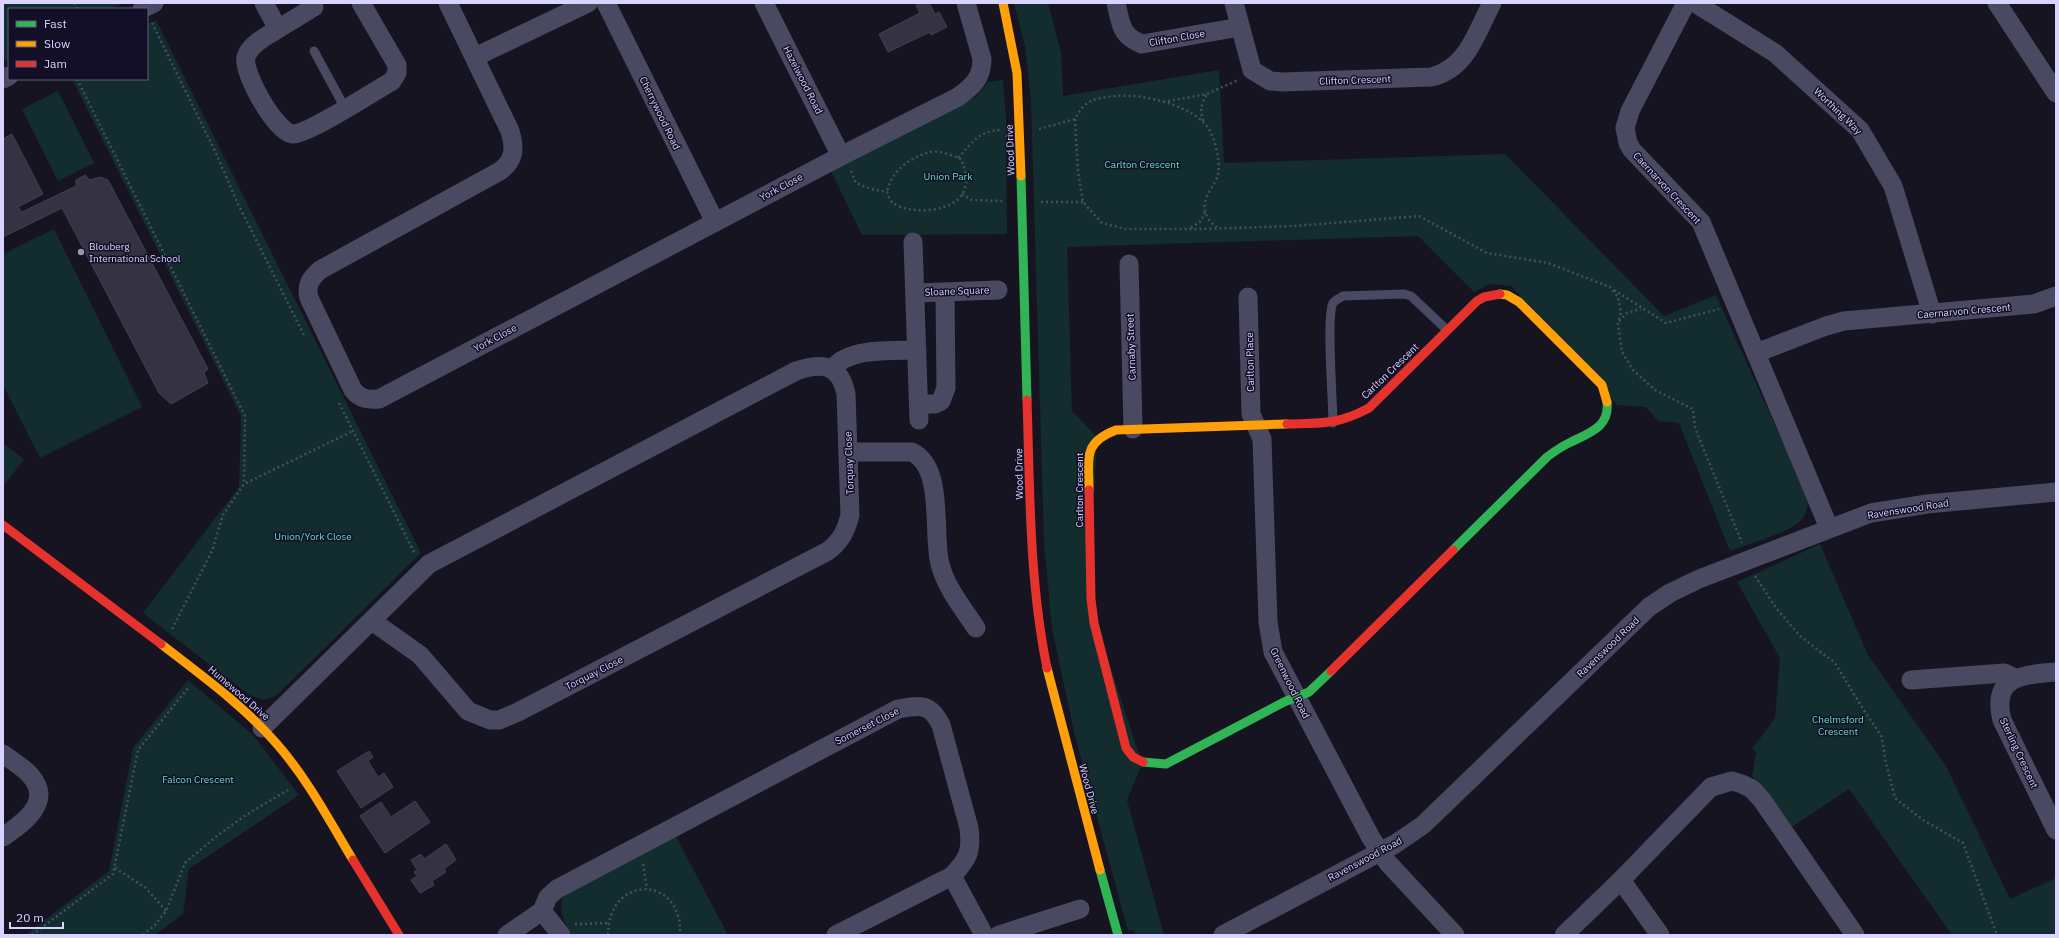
<svg xmlns="http://www.w3.org/2000/svg" width="2059" height="938" font-family="'IBM Plex Sans',sans-serif">
  <style>
    .green { fill: #132c2d }
    .building { fill: #343243; stroke: #433f54 }
    .lines { fill: none; stroke-linecap: round; stroke-linejoin: round }
    .path { stroke: #44505f; stroke-width: 2.5; stroke-dasharray: 2 3; stroke-linecap: butt }
    .lane { stroke: #4a4962; stroke-width: 9 }
    .street { stroke: #4a4962; stroke-width: 19 }
    .fast { stroke: #30b455; stroke-width: 9 }
    .slow { stroke: #ff9f0a; stroke-width: 9 }
    .jam { stroke: #e5322d; stroke-width: 9 }
    .poi-dot { fill: #9591b1; stroke: #130f26; stroke-width: 1.5 }
    .labels { text-anchor: middle; dominant-baseline: central; stroke-width: 3; stroke-linejoin: round; paint-order: stroke }
    .street-label { font-size: 10px; fill: #d9d4ff; stroke: #130f26 }
    .park-label { font-size: 10px; fill: #5fe0c0; stroke: #130f26 }
    .poi-label { font-size: 10px; fill: #d9d4ff; stroke: #130f26; text-anchor: start }
  </style>
  <rect width="100%" height="100%" fill="#161421"/>
  <g class="green">
    <path d="M 3,3 L 123,3 L 111,9 L 9,9 L 9,59 L 3,62 Z"/>
    <path d="M 1014,3 L 1048,3 L 1061,52 L 1063,96 L 1219,70 L 1224,163 L 1505,154 L 1664,316 L 1716,295 L 1809,500 C 1807,507 1807,514 1801,520 C 1791,532 1746,545 1730,551 L 1679,423 L 1658,421 L 1646,407 L 1617,405 L 1511,286 L 1489,284 L 1474,292 L 1418,236 L 1067,247 L 1072,411 L 1097,437 L 1089,600 L 1142,764 L 1127,800 L 1164,935 L 1136,935 L 1133,930 L 1128,931 L 1074,732 L 1052,629 L 1044,542 L 1031,102 L 1025,46 Z"/>
    <path d="M 156,20 L 421,553 L 277,695 L 264,700 L 249,695 L 143,613 L 239,487 L 241,416 L 72,79 L 147,79 L 147,24 Z"/>
    <path d="M 1003,80 L 1006,118 L 1007,234 L 862,235 L 831,171 L 977,96 L 988,82 Z"/>
    <path d="M 58,91 L 94,163 L 58,181 L 22,109 Z"/>
    <path d="M 54,229 L 142,407 L 40,458 L 3,385 L 3,254 Z"/>
    <path d="M 3,443 L 24,459 L 3,487 Z"/>
    <path d="M 1820,544 L 1868,655 L 1946,766 L 2010,899 L 2056,878 L 2056,935 L 1952,935 L 1849,789 L 1789,829 L 1752,776 L 1756,752 L 1752,749 L 1775,718 L 1780,658 L 1737,582 Z"/>
    <path d="M 188,680 L 253,735 L 299,795 L 189,869 L 183,914 L 155,935 L 25,935 L 109,871 L 133,748 Z"/>
    <path d="M 674,833 L 728,935 L 572,935 C 564,921 557,910 564,895 Z"/>
  </g>
  <g class="building">
    <path d="M 920,3 L 929,3 L 935,14 L 939,12 L 947,27 L 931,35 L 930,32 L 888,52 L 879,34 L 920,13 L 916,5 Z"/>
    <path d="M 12,134 L 43,194 L 18,207 L 22,212 L 76,186 L 76,180 L 85,175 L 90,180 L 100,177 L 108,180 L 208,369 L 204,373 L 208,383 L 171,404 L 159,393 L 62,208 L 3,237 L 3,139 Z"/>
    <path d="M 369,751 L 373,757 L 368,761 L 378,777 L 384,773 L 393,787 L 361,808 L 337,771 Z"/>
    <path d="M 415,801 L 430,822 L 385,853 L 360,816 L 381,802 L 391,817 Z"/>
    <path d="M 446,844 L 456,860 L 444,869 L 446,872 L 432,881 L 434,885 L 420,893 L 411,880 L 417,876 L 414,872 L 417,870 L 411,860 L 421,854 L 424,859 Z"/>
  </g>
  <g class="lines">
    <g class="path">
      <path d="M 74,3 L 78,9"/>
      <path d="M 152,23 L 215,151 L 238,204 L 305,337"/>
      <path d="M 77,79 L 245,416 L 244,484"/>
      <path d="M 1163,102 L 1207,94 L 1238,80"/>
      <path d="M 1075,119 L 1078,171 L 1083,202 L 1102,223 L 1125,229 L 1200,229 L 1295,226 L 1419,216 L 1487,253 L 1548,263 L 1610,287 L 1618,297 L 1621,312 L 1618,324 L 1622,352 L 1633,370 L 1655,390 L 1693,409 L 1695,428 L 1742,543"/>
      <path d="M 1203,121 C 1200,110 1201,104 1207,94"/>
      <path d="M 1039,129 L 1075,119 C 1085,99 1095,98 1117,96 C 1142,94 1182,103 1202,121 C 1214,130 1221,160 1218,175 C 1215,184 1207,193 1205,202 C 1203,213 1209,222 1217,227"/>
      <path d="M 958,158 C 973,142 978,131 1001,130"/>
      <path d="M 851,171 L 856,183 L 871,189 L 887,192 C 888,195 890,200 892,202 C 908,216 959,213 965,188 C 968,178 965,169 961,159 C 952,156 941,150 931,152 C 910,157 891,171 887,192"/>
      <path d="M 962,194 L 972,200 L 1002,201"/>
      <path d="M 1041,202 L 1083,202"/>
      <path d="M 1191,228 L 1201,221 L 1205,212"/>
      <path d="M 1614,290 L 1666,323 L 1719,309"/>
      <path d="M 1619,321 L 1627,313 L 1641,309"/>
      <path d="M 339,403 L 415,554"/>
      <path d="M 1755,576 L 1776,608 L 1800,636 L 1835,663 L 1865,712 L 1882,737 L 1885,759 L 1895,798 L 1923,820 L 1963,843 L 1997,935"/>
      <path d="M 172,629 L 212,551 L 223,515 L 244,484 L 353,431"/>
      <path d="M 643,864 L 647,889"/>
      <path d="M 115,868 L 146,888 L 166,911"/>
      <path d="M 575,924 L 610,923"/>
      <path d="M 32,935 L 113,874 L 138,750 L 188,688"/>
      <path d="M 143,935 L 155,925 L 166,911 L 185,863 L 218,835 L 246,815 L 288,790"/>
      <path d="M 608,935 C 608,874 683,874 680,935"/>
    </g>
    <g class="lane">
      <path d="M 314,51 L 345,108"/>
      <path d="M 1333,423 C 1333,403 1326,315 1333,303 C 1336,299 1340,298 1343,296 L 1404,294 L 1411,296 L 1447,330"/>
    </g>
    <g class="street">
      <path d="M 264,3 L 278,29 C 267,36 250,44 246,57 C 242,72 276,133 293,134 C 308,134 375,91 392,81 L 397,73 L 397,65 L 361,3"/>
      <path d="M 448,3 L 510,131 C 515,148 515,160 500,171 L 320,270 C 310,279 306,285 309,298 L 353,390 C 360,399 368,400 379,399 L 841,156 L 958,97 C 973,86 982,78 982,59 L 966,3"/>
      <path d="M 606,3 L 715,222"/>
      <path d="M 764,3 L 841,156"/>
      <path d="M 1116,3 C 1121,23 1120,36 1142,44 L 1240,27"/>
      <path d="M 1234,3 L 1252,70 L 1270,81 L 1282,82 L 1431,77 C 1467,69 1476,33 1492,3"/>
      <path d="M 1686,3 L 1630,111 L 1625,128 L 1628,143 L 1632,150 L 1701,222 L 1829,528"/>
      <path d="M 1695,3 L 1775,53 L 1860,130 L 1893,186 L 1932,314"/>
      <path d="M 1997,3 L 2056,93"/>
      <path d="M 142,9 L 154,3"/>
      <path d="M 278,29 L 314,7"/>
      <path d="M 475,57 L 588,3"/>
      <path d="M 3,79 L 9,76"/>
      <path d="M 913,242 L 919,420"/>
      <path d="M 1129,264 L 1133,429"/>
      <path d="M 915,293 L 998,290"/>
      <path d="M 1248,297 L 1251,414 L 1262,439 L 1268,622 L 1273,652 L 1371,838 L 1388,863 L 1455,935"/>
      <path d="M 1756,353 L 1826,326 L 1844,321 L 2034,304 L 2056,296"/>
      <path d="M 832,369 C 849,347 892,351 917,350"/>
      <path d="M 919,404 L 935,404 L 941,401 L 946,388 L 945,292"/>
      <path d="M 848,452 L 912,452 C 945,468 932,533 940,564 C 946,588 963,608 976,628"/>
      <path d="M 2056,672 C 2022,675 1991,676 2002,720 L 2056,830"/>
      <path d="M 1911,680 L 2004,673 L 2015,678"/>
      <path d="M 262,728 L 429,564 L 796,371 C 822,362 840,364 846,394 L 850,515 C 846,531 841,541 828,551 L 518,712 L 499,720 L 490,720 L 468,711 L 420,655 L 372,621"/>
      <path d="M 3,754 C 12,761 23,767 30,775 C 54,802 23,823 3,837"/>
      <path d="M 952,876 L 984,935"/>
      <path d="M 1621,880 L 1660,935"/>
      <path d="M 542,911 L 561,935"/>
      <path d="M 507,935 L 542,911 L 548,897 L 557,889 L 898,709 C 921,705 930,703 941,725 L 969,828 C 972,852 968,859 952,876 L 836,935"/>
      <path d="M 999,935 L 1080,909"/>
      <path d="M 1223,935 L 1395,844 L 1423,825 L 1649,607 L 1670,593 L 1699,579 L 1871,513 L 1927,504 L 2056,492"/>
      <path d="M 1564,935 L 1621,880 L 1711,787 L 1732,781 L 1742,784 L 1752,789 L 1762,800 L 1855,935"/>
    </g>
    <g class="fast">
      <path d="M 1021,176 L 1027,400"/>
      <path d="M 1453,550 L 1547,457 C 1555,451 1562,446 1571,442 C 1589,433 1610,427 1607,402"/>
      <path d="M 1143,762 L 1166,764 L 1284,702 L 1309,692 L 1331,671"/>
      <path d="M 1100,870 L 1118,935"/>
    </g>
    <g class="slow">
      <path d="M 1003,3 L 1017,73 L 1021,176"/>
      <path d="M 1500,294 L 1507,295 L 1519,302 L 1602,385 L 1607,402"/>
      <path d="M 1089,490 C 1089,459 1082,443 1116,430 L 1287,424"/>
      <path d="M 161,644 C 201,675 243,705 276,743 C 307,778 329,820 353,860"/>
      <path d="M 1047,668 L 1100,870"/>
    </g>
    <g class="jam">
      <path d="M 1027,400 C 1030,490 1029,580 1047,668"/>
      <path d="M 1287,424 C 1322,423 1337,425 1369,408 L 1477,301 L 1484,297 L 1500,294"/>
      <path d="M 1089,490 L 1091,599 L 1094,623 L 1126,748 L 1133,757 L 1143,762"/>
      <path d="M 3,525 L 161,644"/>
      <path d="M 1331,671 L 1453,550"/>
      <path d="M 353,860 L 399,935"/>
    </g>
  </g>
  <circle class="poi-dot" cx="81" cy="252" r="4"/>
  <g class="labels">
    <g class="street-label">
      <text transform="translate(1177 38) rotate(-10)">Clifton Close</text>
      <text transform="translate(803 80) rotate(63)">Hazelwood Road</text>
      <text transform="translate(1355 80) rotate(-2)">Clifton Crescent</text>
      <text transform="translate(1838 111) rotate(44)">Worthing Way</text>
      <text transform="translate(660 113) rotate(64)">Cherrywood Road</text>
      <text transform="translate(1010 150) rotate(-92)">Wood Drive</text>
      <text transform="translate(781 187) rotate(-28)">York Close</text>
      <text transform="translate(1667 188) rotate(47)">Caernarvon Crescent</text>
      <text transform="translate(957 291) rotate(-2)">Sloane Square</text>
      <text transform="translate(1964 311) rotate(-5)">Caernarvon Crescent</text>
      <text transform="translate(495 338) rotate(-28)">York Close</text>
      <text transform="translate(1131 347) rotate(-92)">Carnaby Street</text>
      <text transform="translate(1250 362) rotate(-91)">Carlton Place</text>
      <text transform="translate(1390 371) rotate(-44)">Carlton Crescent</text>
      <text transform="translate(849 463) rotate(-92)">Torquay Close</text>
      <text transform="translate(1019 474) rotate(-91)">Wood Drive</text>
      <text transform="translate(1079 490) rotate(-90)">Carlton Crescent</text>
      <text transform="translate(1908 509) rotate(-9)">Ravenswood Road</text>
      <text transform="translate(1608 647) rotate(-44)">Ravenswood Road</text>
      <text transform="translate(594 673) rotate(-27)">Torquay Close</text>
      <text transform="translate(1290 683) rotate(64)">Greenwood Road</text>
      <text transform="translate(239 693) rotate(41)">Humewood Drive</text>
      <text transform="translate(867 726) rotate(-27)">Somerset Close</text>
      <text transform="translate(2019 753) rotate(65)">Sterling Crescent</text>
      <text transform="translate(1089 789) rotate(75)">Wood Drive</text>
      <text transform="translate(1365 859) rotate(-28)">Ravenswood Road</text>
    </g>
    <g class="park-label">
      <text x="1142" y="164">Carlton Crescent</text>
      <text x="948" y="176">Union Park</text>
      <text x="313" y="536">Union/York Close</text>
      <text x="1838" y="719">Chelmsford<tspan x="1838" dy="12">Crescent</tspan></text>
      <text x="198" y="779">Falcon Crescent</text>
    </g>
    <g class="poi-label">
      <text x="89" y="246">Blouberg<tspan x="89" dy="12">International School</tspan></text>
    </g>
  </g>
  <rect width="2059" height="938" fill="none" stroke="#d9d4ff" stroke-width="8"/>
  <rect x="8" y="8" width="140" height="72" fill="#130f26" stroke="#625e7d"/>
  <rect x="16" y="21" width="20" height="6" fill="#30b455" stroke="#625e7d"/>
  <text x="44" y="28" font-size="12" fill="#d9d4ff">Fast</text>
  <rect x="16" y="41" width="20" height="6" fill="#ff9f0a" stroke="#625e7d"/>
  <text x="44" y="48" font-size="12" fill="#d9d4ff">Slow</text>
  <rect x="16" y="61" width="20" height="6" fill="#e5322d" stroke="#625e7d"/>
  <text x="44" y="68" font-size="12" fill="#d9d4ff">Jam</text>
  <path d="M10 922v6h53v-6" fill="none" stroke="#d9d4ff" stroke-width="2"/>
  <text x="16" y="922" font-size="12" fill="#d9d4ff" stroke="#130f26" stroke-width="3" paint-order="stroke">20 m</text>
</svg>
